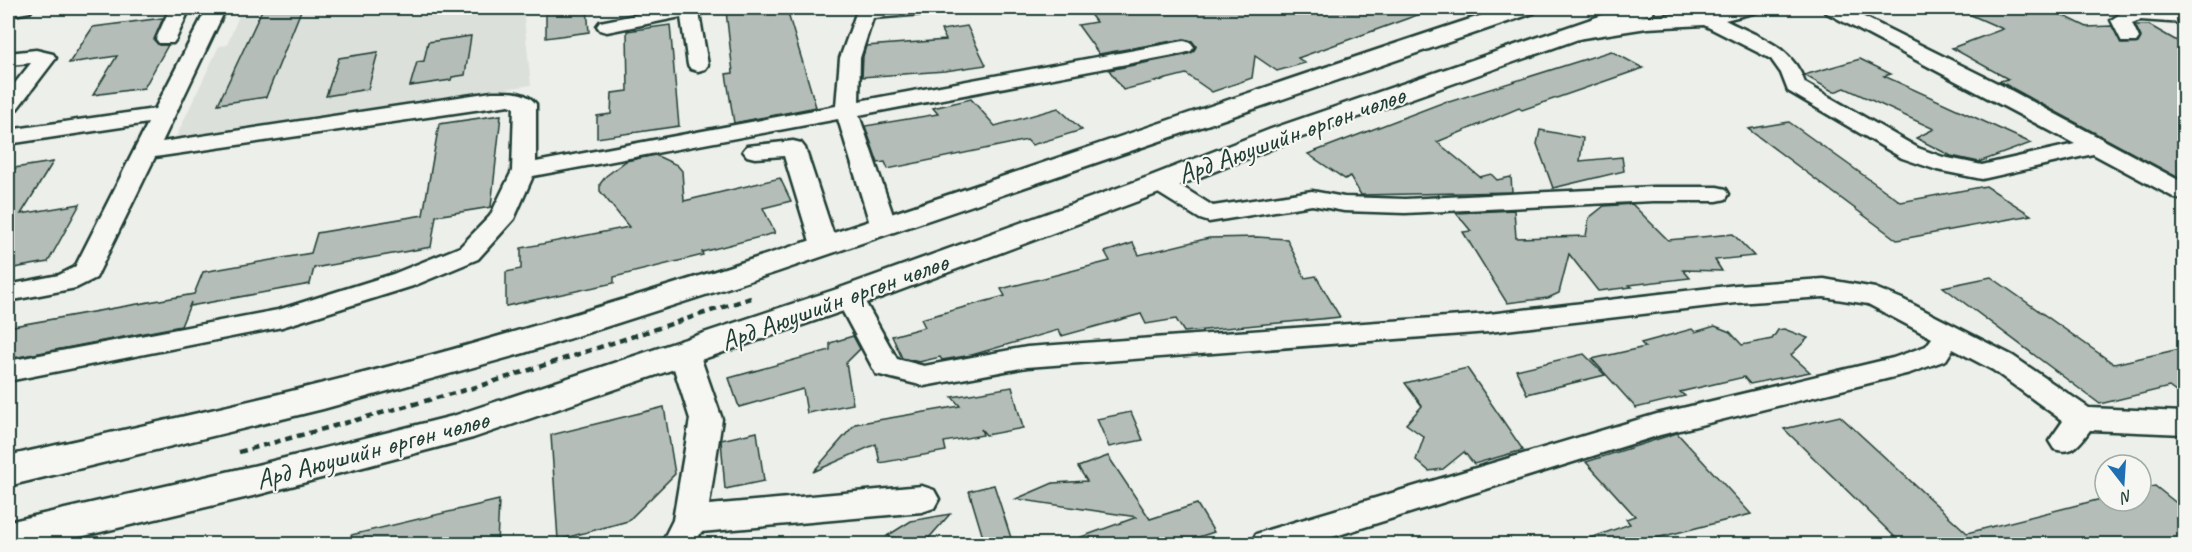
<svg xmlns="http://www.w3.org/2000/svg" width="2192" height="552" font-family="Caveat,sans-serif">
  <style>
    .built { fill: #dce0db }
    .building { fill: #b4bdb8; stroke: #1f3d34; stroke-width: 1.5 }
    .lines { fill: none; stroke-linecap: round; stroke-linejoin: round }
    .minor-casing { stroke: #1f3d34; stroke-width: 5 }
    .major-casing { stroke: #1f3d34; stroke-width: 5 }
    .path { stroke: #1f3d34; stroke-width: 4.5; stroke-dasharray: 7 5; stroke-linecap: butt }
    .minor { fill: #f6f6f2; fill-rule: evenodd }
    .major { fill: #f6f6f2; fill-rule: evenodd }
    .labels { text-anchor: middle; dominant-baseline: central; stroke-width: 4.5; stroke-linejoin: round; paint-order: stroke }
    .street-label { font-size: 28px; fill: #1f3d34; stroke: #f6f6f2 }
  </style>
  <rect width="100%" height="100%" fill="#edefea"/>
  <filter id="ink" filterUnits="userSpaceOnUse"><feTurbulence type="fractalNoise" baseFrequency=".0167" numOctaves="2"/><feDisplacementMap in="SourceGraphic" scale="12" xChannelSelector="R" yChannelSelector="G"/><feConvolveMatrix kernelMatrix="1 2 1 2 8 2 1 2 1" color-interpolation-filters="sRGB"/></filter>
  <g filter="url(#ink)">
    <path class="built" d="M 242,8 L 523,8 L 531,85 L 173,143 L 219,46 L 227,45 Z"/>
    <g class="building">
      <path d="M 263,8 L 302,8 L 266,97 L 218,104 Z"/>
      <path d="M 546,8 L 587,8 L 589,32 L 546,38 Z"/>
      <path d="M 756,8 L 774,8 L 775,12 L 787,10 L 816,107 L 734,123 L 726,74 L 733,73 L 726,11 Z"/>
      <path d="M 1085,8 L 1430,8 L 1431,10 L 1298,58 L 1305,63 L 1277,71 L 1255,56 L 1252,78 L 1212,92 L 1186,74 L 1123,90 L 1109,70 L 1185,55 L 1193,52 L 1196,46 L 1192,41 L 1184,39 L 1099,54 L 1078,25 L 1096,22 Z"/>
      <path d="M 1955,8 L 2059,8 L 2060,14 L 2087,27 L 2112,26 L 2122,44 L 2138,43 L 2141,37 L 2135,25 L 2149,25 L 2184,45 L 2184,181 L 1999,81 L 2008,79 L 1952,48 L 2003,29 Z"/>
      <path d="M 163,18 L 154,40 L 159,45 L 168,45 L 144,88 L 93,95 L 117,56 L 69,63 L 93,27 Z"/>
      <path d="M 670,25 L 679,126 L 597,138 L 597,116 L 611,114 L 612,93 L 628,91 L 627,31 Z"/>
      <path d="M 967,26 L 986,65 L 945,71 L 862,77 L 863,56 L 866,46 L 946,40 L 941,30 Z"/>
      <path d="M 471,36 L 465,75 L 452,77 L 451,80 L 410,86 L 417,62 L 424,61 L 428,42 Z"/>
      <path d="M 1611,51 L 1643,68 L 1522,110 L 1519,108 L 1437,142 L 1480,177 L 1491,174 L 1497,180 L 1511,177 L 1512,192 L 1361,195 L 1350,176 L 1345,179 L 1308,154 L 1447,101 L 1449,102 Z"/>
      <path d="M 378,52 L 368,89 L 326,96 L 339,58 Z"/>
      <path d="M 1860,59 L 1891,74 L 1884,76 L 2031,143 L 1979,162 L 1951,156 L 1916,138 L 1934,129 L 1845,88 L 1834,92 L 1804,75 Z"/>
      <path d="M 971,99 L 995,126 L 1058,108 L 1082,130 L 1032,145 L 1027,140 L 888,169 L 885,162 L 878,163 L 865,126 L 938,114 L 933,108 Z"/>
      <path d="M 501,115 L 491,207 L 436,216 L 431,247 L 314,268 L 310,284 L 190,306 L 191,302 L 181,326 L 8,359 L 8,327 L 194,294 L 203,272 L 311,253 L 317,233 L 423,215 L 439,124 Z"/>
      <path d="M 1789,122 L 1901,202 L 1986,186 L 2031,215 L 1897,240 L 1748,129 Z"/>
      <path d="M 1540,130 L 1583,138 L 1580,161 L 1622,157 L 1624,171 L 1553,188 L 1537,144 Z"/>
      <path d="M 655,155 L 677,165 L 682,171 L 684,201 L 780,178 L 791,201 L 763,208 L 775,233 L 702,252 L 703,255 L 614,277 L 614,283 L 506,306 L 506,272 L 521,269 L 521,248 L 629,227 L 600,191 L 600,184 L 606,176 L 626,161 Z"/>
      <path d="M 53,162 L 21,214 L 80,204 L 48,262 L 8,269 L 8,169 Z"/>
      <path d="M 1632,204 L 1668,240 L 1733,234 L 1754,256 L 1715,260 L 1722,271 L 1683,270 L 1690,278 L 1629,285 L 1632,287 L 1598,291 L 1569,254 L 1559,293 L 1548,298 L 1507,303 L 1463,232 L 1471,231 L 1456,213 L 1514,210 L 1516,238 L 1586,236 L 1589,218 L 1604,206 Z"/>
      <path d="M 1257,237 L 1287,239 L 1305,278 L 1316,276 L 1340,317 L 1184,332 L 1176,319 L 1146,324 L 1141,314 L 1062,336 L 1058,330 L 972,355 L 942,360 L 940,357 L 919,362 L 902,358 L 892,336 L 925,327 L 921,319 L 1005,296 L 1001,289 L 1110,261 L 1105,252 L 1133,243 L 1139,255 L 1209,238 Z"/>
      <path d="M 1991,277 L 2114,364 L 2184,348 L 2184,398 L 2169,387 L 2100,404 L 1943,287 Z"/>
      <path d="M 1715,326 L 1730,332 L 1742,345 L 1772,339 L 1778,330 L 1784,329 L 1808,338 L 1791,355 L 1810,372 L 1750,384 L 1744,377 L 1680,392 L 1685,396 L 1636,408 L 1592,359 L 1645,347 L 1641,343 L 1692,329 L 1695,332 Z"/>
      <path d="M 853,336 L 860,349 L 846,363 L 853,404 L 807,413 L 803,389 L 739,407 L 729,378 L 830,350 L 830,343 Z"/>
      <path d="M 1584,354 L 1605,375 L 1527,394 L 1516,370 Z"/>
      <path d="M 1467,368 L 1523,450 L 1474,464 L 1464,452 L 1443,469 L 1429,471 L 1416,460 L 1424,437 L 1406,424 L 1422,406 L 1405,383 Z"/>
      <path d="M 1012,387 L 1023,428 L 986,435 L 981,429 L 983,435 L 944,442 L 946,451 L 880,463 L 876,444 L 813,472 L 855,424 L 960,406 L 952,397 Z"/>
      <path d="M 664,407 L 675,474 L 628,521 L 558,540 L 551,435 Z"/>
      <path d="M 1131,412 L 1143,440 L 1109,447 L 1097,419 Z"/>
      <path d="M 1840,416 L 1967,533 L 2105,498 L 2105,501 L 2141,501 L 2141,489 L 2155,486 L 2184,509 L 2184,544 L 1902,544 L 1784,429 Z"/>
      <path d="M 757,432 L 764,481 L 725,489 L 721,440 Z"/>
      <path d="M 1677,433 L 1751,514 L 1633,544 L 1586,544 L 1585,540 L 1630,524 L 1626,519 L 1635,516 L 1586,462 Z"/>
      <path d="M 1108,456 L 1150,519 L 1197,504 L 1214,532 L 1177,544 L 1070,544 L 1070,541 L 1137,517 L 1016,499 L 1053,483 L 1087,481 L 1078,467 Z"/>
      <path d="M 994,485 L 1013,544 L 985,544 L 969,491 Z"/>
      <path d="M 499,500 L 497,544 L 352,544 L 351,535 Z"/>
      <path d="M 950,514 L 927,540 L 916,542 L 887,536 L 911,521 Z"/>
    </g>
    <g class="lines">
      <g class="minor-casing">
        <g id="minor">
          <path d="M 8,8 L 33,8 L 30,12 L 8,16 Z"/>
          <path d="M 170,8 L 190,8 L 176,39 L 173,43 L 159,43 L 156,39 Z"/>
          <path d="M 207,8 L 226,8 L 162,142 L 492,92 C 507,92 526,90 536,104 L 536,162 L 836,106 L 840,58 L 858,8 L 933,8 L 930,12 L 923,14 L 873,18 L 860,58 L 859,101 L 1184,41 L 1191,43 L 1194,47 L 1191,51 L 1184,53 L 859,115 L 896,224 L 892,229 L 883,232 L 874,229 L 870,224 L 838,119 L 533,176 L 514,219 L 478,259 L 413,286 L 282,327 L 8,381 L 8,361 L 278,310 L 393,274 L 460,247 L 490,216 L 512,171 L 514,107 L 509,105 L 155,157 L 96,278 L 76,288 L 8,301 L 8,285 L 59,275 L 75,267 L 148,123 L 8,144 L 8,130 L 155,109 Z"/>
          <path d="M 670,8 L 706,8 L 699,13 L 708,65 L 705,69 L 698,71 L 691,69 L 688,65 L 681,17 L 607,32 L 600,30 L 597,26 L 600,22 Z"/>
          <path d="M 1729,8 L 1759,8 L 1757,12 L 1725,20 C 1758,37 1792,45 1805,83 L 1918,148 L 1943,157 L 1982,165 L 2075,144 L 1825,12 L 1823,8 L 1846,8 L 2001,85 L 2184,183 L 2184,200 L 2175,198 L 2093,154 L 1982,179 L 1937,170 L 1902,158 L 1788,91 L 1781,73 L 1771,59 L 1704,25 L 1647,28 L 1577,39 L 1570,37 L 1567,33 L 1570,29 L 1577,27 L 1647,16 L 1707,13 Z"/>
          <path d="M 2114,8 L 2184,11 L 2184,23 L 2140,20 L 2132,23 L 2139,38 L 2136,42 L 2122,42 L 2111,20 L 2120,14 Z"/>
          <path d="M 36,50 L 53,54 L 56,58 L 17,109 L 8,110 L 8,92 L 31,63 L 8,65 L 8,53 Z"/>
          <path d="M 793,141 L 801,143 L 805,148 L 837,245 L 833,251 L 824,253 L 815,251 L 811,245 L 784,156 L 755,158 L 747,156 L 743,151 L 747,146 Z"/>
          <path d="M 1159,176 L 1168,178 L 1213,206 L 1312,191 L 1344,197 L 1405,199 L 1653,187 L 1717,187 L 1726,189 L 1729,194 L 1726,199 L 1717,201 L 1653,201 L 1405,213 L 1344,211 L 1312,205 L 1209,222 L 1200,219 L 1150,188 L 1147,183 L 1150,178 Z"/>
          <path d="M 1824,279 L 1875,288 L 1902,299 L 2013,356 L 2089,408 L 2184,412 L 2184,434 L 2090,430 C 2079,445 2073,455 2054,449 L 2049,441 L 2063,421 L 1993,370 L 1953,349 L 1946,360 L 1910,373 L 1660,435 L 1310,544 L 1251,544 L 1256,534 L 1268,530 L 1657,414 L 1893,358 L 1926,346 L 1932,338 L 1868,304 L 1824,297 L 1736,303 L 1489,332 L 1027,367 L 924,386 L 876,374 L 835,297 L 839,291 L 849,288 L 859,291 L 897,359 L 924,366 L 1027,347 L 1489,314 L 1736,285 Z"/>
          <path d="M 684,343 L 694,346 L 699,353 L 722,419 L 709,505 L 922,486 L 934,490 L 939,499 L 934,508 L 922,512 L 701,532 L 695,544 L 661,544 L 673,520 L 690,419 L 669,353 L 674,346 Z"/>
        </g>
      </g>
      <g class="major-casing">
        <g id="major">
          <path d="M 1504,8 L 1538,8 L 1534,13 L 777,272 L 524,353 L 323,409 L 8,486 L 8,456 C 171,419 335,384 496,337 C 836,240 1168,117 1504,8 Z"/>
          <path d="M 1623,8 L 1656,8 L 1652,13 L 1291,141 L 1170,189 L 861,305 L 473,438 L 257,495 L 50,544 L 8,544 L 8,522 L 257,465 L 453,416 L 837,289 L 1148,177 L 1271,129 Z"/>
        </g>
      </g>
      <path class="path" d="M 239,452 L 480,386 L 751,298"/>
      <use href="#minor" class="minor"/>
      <use href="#major" class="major"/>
    </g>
  </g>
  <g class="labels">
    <g class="street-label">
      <text transform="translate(1291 134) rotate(-20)">Ард Аюушийн өргөн чөлөө</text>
      <text transform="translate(834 301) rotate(-20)">Ард Аюушийн өргөн чөлөө</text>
      <text transform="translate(372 449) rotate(-15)">Ард Аюушийн өргөн чөлөө</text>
    </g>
  </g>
  <rect width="2192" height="552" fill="none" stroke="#f6f6f2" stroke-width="30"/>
  <rect x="15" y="15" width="2162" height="522" fill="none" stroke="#1f3d34" stroke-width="2" filter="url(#ink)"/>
  <g transform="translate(2123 483) rotate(163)"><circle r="28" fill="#f6f6f2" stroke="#a0aca6" stroke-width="1.5"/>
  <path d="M0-4.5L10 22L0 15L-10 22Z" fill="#1f6fb2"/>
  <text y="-9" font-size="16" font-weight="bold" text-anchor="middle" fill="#1f3d34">N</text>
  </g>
</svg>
